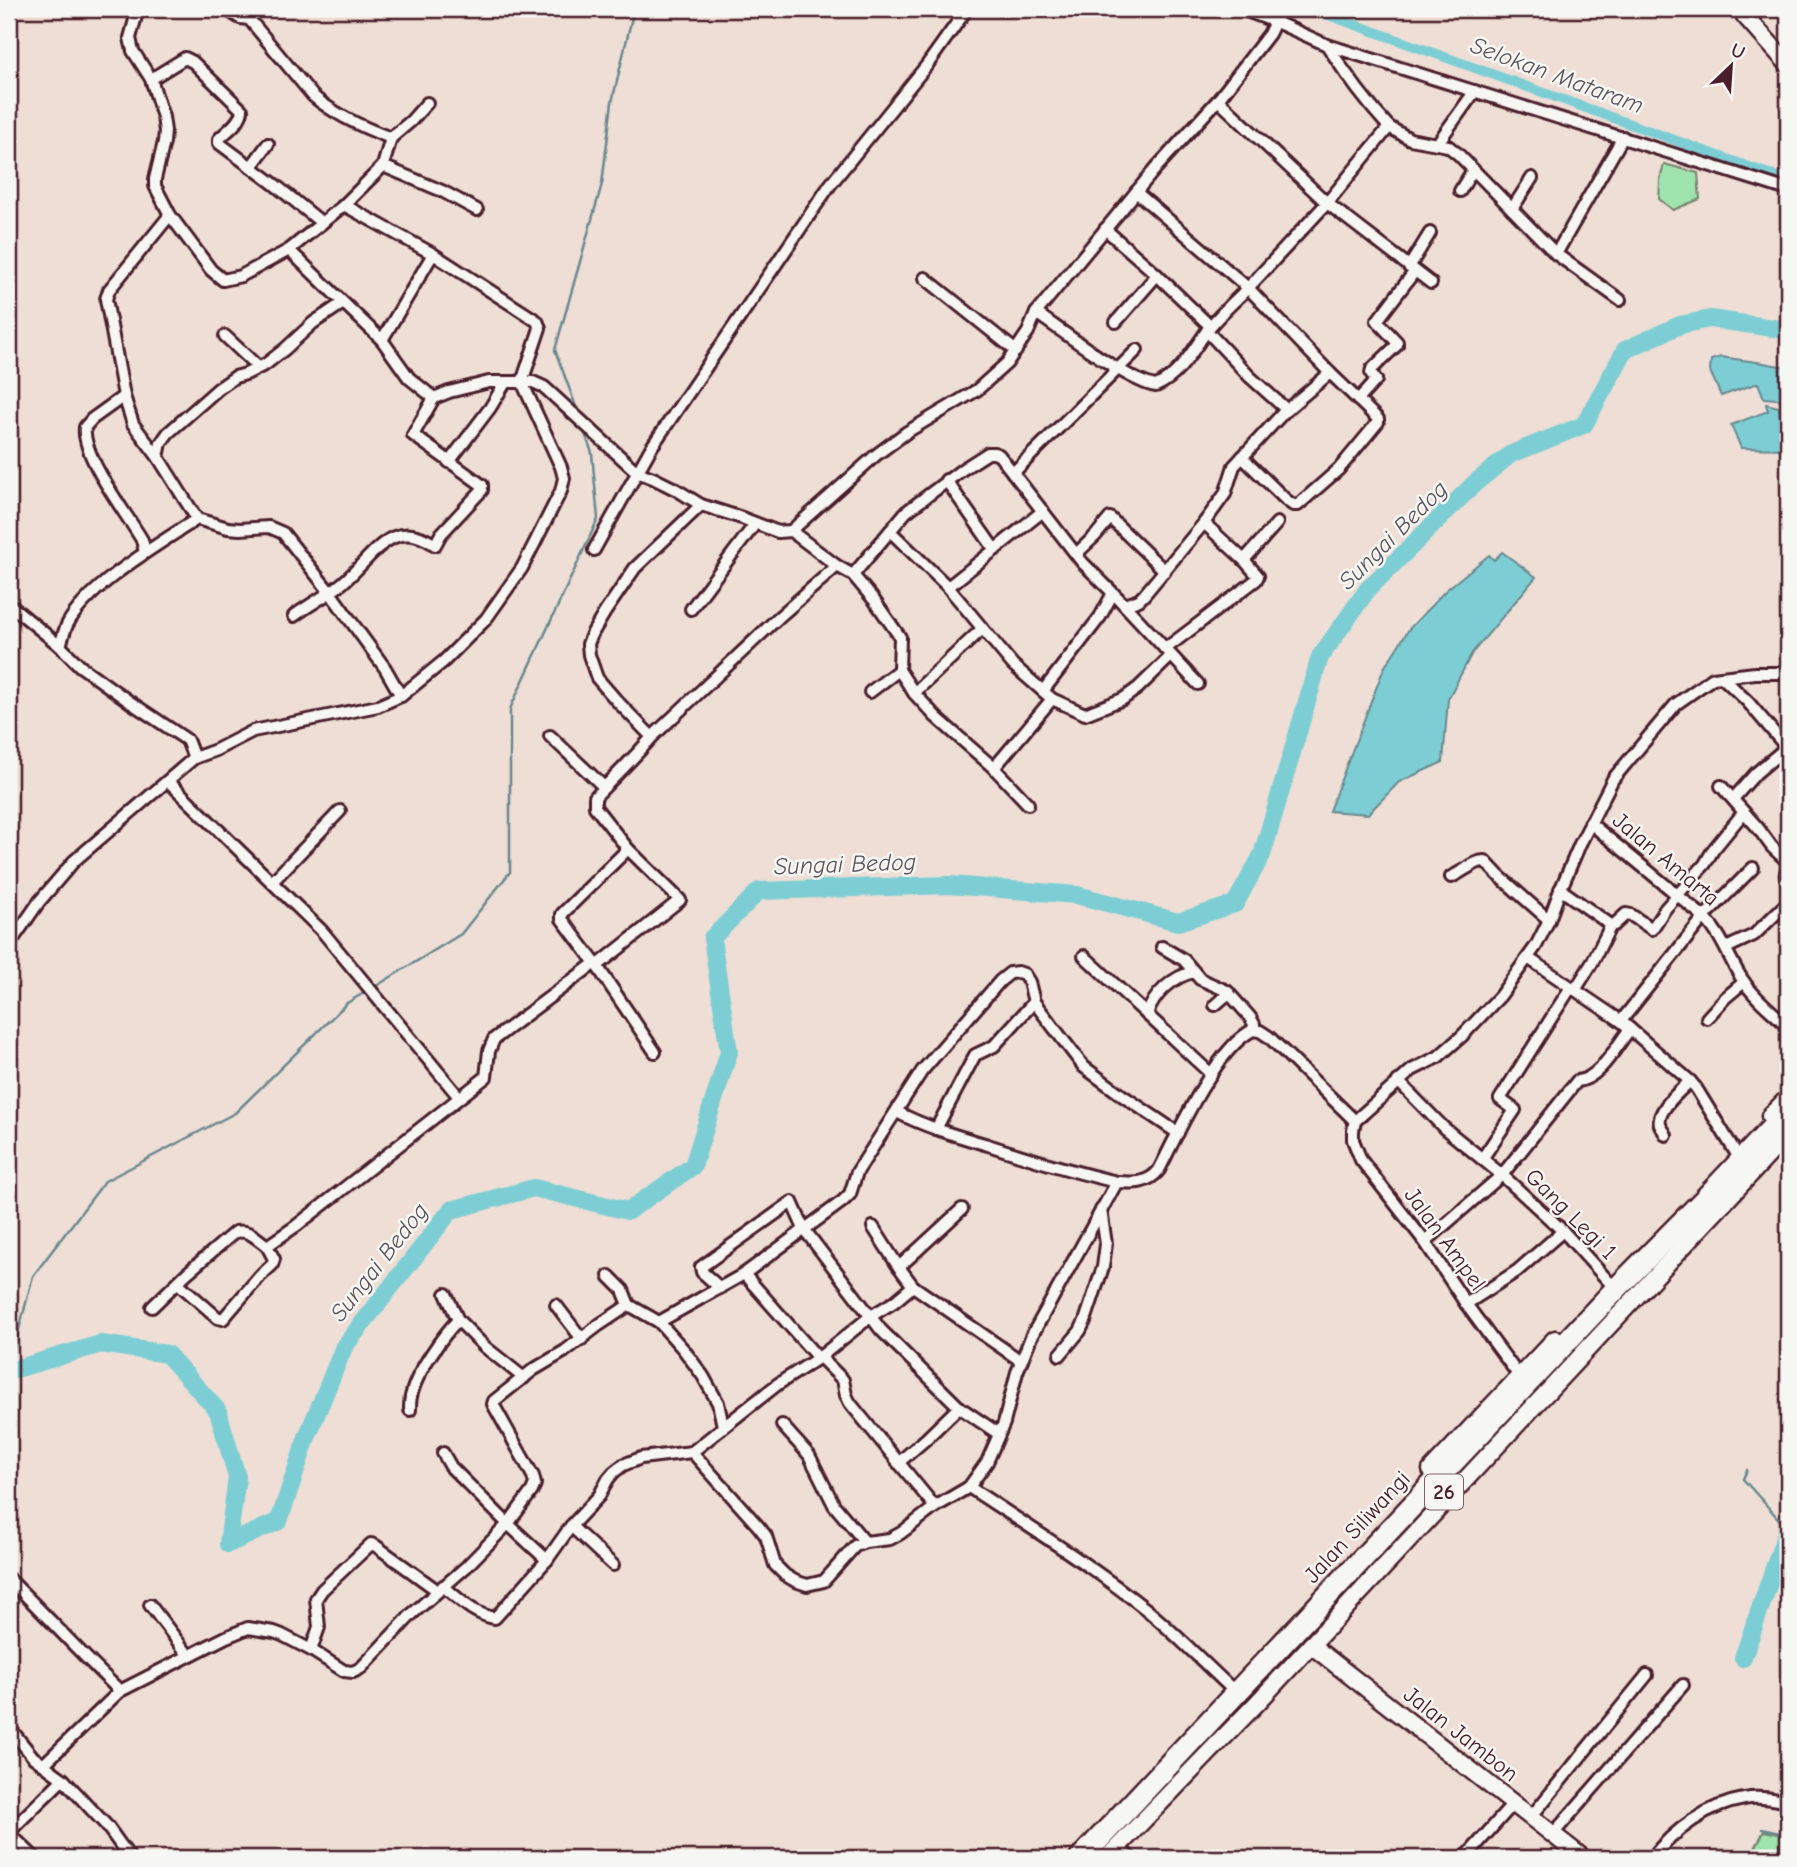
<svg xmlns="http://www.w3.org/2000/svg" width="1797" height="1867" font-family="'Comic Neue',sans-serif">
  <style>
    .green { fill: #9fe3ae; stroke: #74816c; stroke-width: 2 }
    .water { fill: #7dced4; stroke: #698890; stroke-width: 2 }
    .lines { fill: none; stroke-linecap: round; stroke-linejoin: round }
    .stream { stroke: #698890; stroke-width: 2.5 }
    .canal { stroke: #7dced4; stroke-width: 10 }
    .river { stroke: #7dced4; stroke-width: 18 }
    .street-casing { stroke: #4a1f2b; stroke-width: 16 }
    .secondary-casing { stroke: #4a1f2b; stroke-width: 21 }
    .highway-casing { stroke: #4a1f2b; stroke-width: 26 }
    .street { stroke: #f6f6f2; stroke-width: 10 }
    .secondary { stroke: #f6f6f2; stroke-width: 16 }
    .highway { stroke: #f6f6f2; stroke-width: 21 }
    .labels { text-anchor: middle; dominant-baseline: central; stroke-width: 5; stroke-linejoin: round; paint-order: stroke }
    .shield { fill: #f6f6f2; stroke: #7e6067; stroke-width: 2 }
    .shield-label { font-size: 21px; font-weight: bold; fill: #4a1f2b }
    .street-label { font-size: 23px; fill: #4a1f2b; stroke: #f6f6f2 }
    .water-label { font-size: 24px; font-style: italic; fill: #59545e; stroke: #f6f6f2 }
  </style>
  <rect width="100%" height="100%" fill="#eeded5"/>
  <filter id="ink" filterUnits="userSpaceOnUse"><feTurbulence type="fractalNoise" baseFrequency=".0143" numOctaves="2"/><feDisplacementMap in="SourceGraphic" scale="14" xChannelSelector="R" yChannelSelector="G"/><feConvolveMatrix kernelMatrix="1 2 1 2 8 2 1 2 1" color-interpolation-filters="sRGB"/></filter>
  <g filter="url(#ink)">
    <g class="green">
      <path d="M 1664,164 L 1698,173 L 1700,199 L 1673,210 L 1659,199 L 1660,180 Z"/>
      <path d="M 1764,1831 L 1788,1836 L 1788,1858 L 1750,1858 Z"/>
    </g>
    <g class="water">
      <path d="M 1721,357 C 1744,361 1766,362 1788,368 L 1788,400 L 1764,398 L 1758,383 L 1721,396 L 1710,371 L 1711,360 Z"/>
      <path d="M 1766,404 L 1779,407 L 1780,416 L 1788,423 L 1788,449 L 1741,448 L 1731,425 L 1768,411 Z"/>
      <path d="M 1502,552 L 1536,577 L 1472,653 L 1448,699 L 1443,762 L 1399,782 L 1368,814 L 1329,811 L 1384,668 L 1409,629 L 1446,590 L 1489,555 L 1494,560 Z"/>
    </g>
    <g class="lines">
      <g class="stream">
        <path d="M 578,412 L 555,350 L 602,184 L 612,102 L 634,9"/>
        <path d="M 373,988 L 461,934 L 510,872 L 510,709 L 598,519 L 592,453 L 583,428"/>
        <path d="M 9,1368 L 33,1276 L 105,1181 L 235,1113 L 347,1003 L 367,991"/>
        <path d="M 1747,1470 L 1743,1479 L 1784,1525"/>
        <path d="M 1762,1829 L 1788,1835"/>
      </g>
      <path class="canal" d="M 1312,9 L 1788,181"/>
      <g class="river">
        <path d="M 9,1371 L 101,1344 L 167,1354 L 218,1411 L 237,1477 L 228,1544 L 279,1521 L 307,1437 L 344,1347 L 451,1210 L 534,1188 L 628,1211 L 693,1166 L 729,1052 L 712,938 L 759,891 L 950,885 L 1077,895 L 1178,922 L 1235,904 L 1262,855 L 1320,657 L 1368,589 L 1475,483 L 1511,454 L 1584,425 L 1625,350 L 1680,325 L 1710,319 L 1788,330"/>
        <path d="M 1743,1658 L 1788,1528"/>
      </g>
      <g class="street-casing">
        <g id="street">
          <path d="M 138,9 L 130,38 L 133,51 L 151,79 L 163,117 L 165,131 L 164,142 L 155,179 L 155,186 L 170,215 L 211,270 L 223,280 L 241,276 L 289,250 L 344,205 L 383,166 L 391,138 C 364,128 335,115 313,96 L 249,19 L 240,18 L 226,9"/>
          <path d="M 1241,9 L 1276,22 L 1327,45 L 1788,190"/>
          <path d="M 1327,45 C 1346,75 1365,101 1389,127"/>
          <path d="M 151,79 L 185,58 L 193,62 L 242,110 C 241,122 227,131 219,139 L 219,143 L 274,184 L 322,223"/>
          <path d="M 1218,100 L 1327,203 L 1389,127 L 1410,139 L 1448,146 L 1458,154 L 1556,254 L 1620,300"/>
          <path d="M 391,138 L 411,121 L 427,103"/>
          <path d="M 1437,144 L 1475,91"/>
          <path d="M 383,166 L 442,191 L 477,210"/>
          <path d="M 251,167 L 268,144"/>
          <path d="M 1460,191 L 1473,170"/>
          <path d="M 1512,209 L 1532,178"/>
          <path d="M 1105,229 L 1155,273 L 1210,326"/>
          <path d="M 289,250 L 382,340 L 409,378 L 434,398"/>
          <path d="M 1556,254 L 1623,137"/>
          <path d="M 1409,267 L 1430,233"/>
          <path d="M 925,278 L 1016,351"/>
          <path d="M 1036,313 C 1061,330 1130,383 1156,386 C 1181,375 1193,349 1209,328 C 1220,314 1235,301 1248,288 L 1136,192"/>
          <path d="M 1116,322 L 1157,275"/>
          <path d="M 1207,331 L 1250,377 L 1287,410"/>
          <path d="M 225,336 L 258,367"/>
          <path d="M 382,340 L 433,254"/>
          <path d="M 124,396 L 92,419 L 85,427 C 81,456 127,514 142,540 L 145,552"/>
          <path d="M 1358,400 L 1376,380 L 1371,373 L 1372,369 L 1397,345 L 1397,342 L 1377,321 L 1415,271"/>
          <path d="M 158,457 L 133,424 L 124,396 L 106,299 L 109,290 L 170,215"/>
          <path d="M 1242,457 L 1286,500 L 1293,505 L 1298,505 L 1339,469 L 1378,422 L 1378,419 L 1330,373 L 1248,288 L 1327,203 L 1431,283"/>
          <path d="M 449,462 L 490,408 L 505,383"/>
          <path d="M 1013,473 L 1082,562 L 1117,597 L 1198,684"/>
          <path d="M 946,480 L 995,550"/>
          <path d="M 197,519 L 158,457 L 161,443 L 168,433 L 219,388 L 235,377 L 246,374 L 266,364 L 285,349 L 313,323 L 343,303"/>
          <path d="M 890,531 L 948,587 L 1043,511"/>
          <path d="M 594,550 L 651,448 L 830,185 L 927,65 L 967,9"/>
          <path d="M 1076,554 L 1096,535 L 1110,518 L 1165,571"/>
          <path d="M 1244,560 L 1277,523"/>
          <path d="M 837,566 L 853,575 L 874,600 L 900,637 L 899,670 L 914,693 L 936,717 L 994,768 L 1028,804"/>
          <path d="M 853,575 L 906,512 L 963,469 L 988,453 L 994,453 L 999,455 L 1013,473 L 1137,350"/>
          <path d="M 948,587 L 1013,665 L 1052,699 L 1085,714 L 1123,699 L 1138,688 L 1171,656"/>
          <path d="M 9,604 L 60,646 L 80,666 L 130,702 L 187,740 L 194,758 L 74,861 L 39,902 L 9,945"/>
          <path d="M 1125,605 L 1139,600 L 1144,595 L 1204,523 L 1225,494 L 1234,466 L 1284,412 L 1330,373"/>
          <path d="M 691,609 L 755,524"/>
          <path d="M 294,616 C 309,605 326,596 340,585 C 371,561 391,513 435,545 L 441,534 L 482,490 L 482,485 L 413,435 L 434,398 L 449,392 L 489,382 L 533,382 L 544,387 L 637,472 L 653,478 L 677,490 L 701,505 L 742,518 L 778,532 L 791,531 L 876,455 L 907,432 L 977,390 L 1007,363 L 1028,332 L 1036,313 L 1156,168 L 1218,100 L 1269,34 L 1281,9"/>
          <path d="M 60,646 C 62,639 64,632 67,625 C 88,585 159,544 197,519 L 228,528 L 240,529 L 269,527 L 283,533 L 329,591 L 385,668 L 401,696"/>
          <path d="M 1165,649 L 1256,580 L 1258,576 L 1244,560 L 1204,523"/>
          <path d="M 1722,677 L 1748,702 L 1788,749"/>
          <path d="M 1043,691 L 1100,617 L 1113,593"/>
          <path d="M 870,692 L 899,670"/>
          <path d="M 914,693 L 982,629"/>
          <path d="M 550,736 L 604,787"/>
          <path d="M 652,737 L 617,701 L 597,678 L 589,655 L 588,644 L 592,634 L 605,612 L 635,568 L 701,505"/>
          <path d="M 194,758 L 216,750 L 253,731 L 378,706 L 401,696 L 444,661 L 486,619 L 522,568 L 561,491 L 564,478 L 561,467 L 522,382 L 540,328 L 537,321 L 433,254 L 344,205"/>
          <path d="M 994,768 L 1052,699"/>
          <path d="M 168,781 L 322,931 L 459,1097"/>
          <path d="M 1721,786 L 1758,828 L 1772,847 L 1788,862"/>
          <path d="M 1733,799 L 1756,773 L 1787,747"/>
          <path d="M 1590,823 L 1704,917 C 1722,936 1726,952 1739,974 C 1751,995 1770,1010 1788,1026"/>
          <path d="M 1788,866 C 1786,872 1784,876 1788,882"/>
          <path d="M 1451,877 C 1462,873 1475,860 1485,861 L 1498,875 L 1549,920"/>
          <path d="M 272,882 L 340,811"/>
          <path d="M 1560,889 L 1611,925 L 1614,925 L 1626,914 L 1631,915 L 1652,929 L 1665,909 L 1705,864 L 1713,850 L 1744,812"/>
          <path d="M 1162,947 L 1184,960 L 1200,979 L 1227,991 L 1250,1017 L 1254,1024 L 1253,1030"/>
          <path d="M 1726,948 L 1754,935 L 1788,902"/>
          <path d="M 1084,956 L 1211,1074"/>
          <path d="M 1528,958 L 1621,1021 L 1690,1081 L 1696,1088 L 1736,1153"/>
          <path d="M 597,966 L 680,900 L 628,849"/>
          <path d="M 1575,990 L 1592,963 L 1611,925"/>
          <path d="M 1215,1005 L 1229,993"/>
          <path d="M 1147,1015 C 1153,995 1173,976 1194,972"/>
          <path d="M 1707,1018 L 1725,998 L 1744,982"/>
          <path d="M 1621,1021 L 1704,917 L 1753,868"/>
          <path d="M 655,1052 L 595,963 L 562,919 L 562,914 L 628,849 L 595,807 L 595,797 C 614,777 634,758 652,737 L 779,617 L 837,566 L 791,531"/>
          <path d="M 1398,1081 L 1444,1128 L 1502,1175 L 1563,1231 L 1610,1283"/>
          <path d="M 897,1112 C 925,1127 957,1136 988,1145 C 1031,1159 1073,1172 1117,1182"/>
          <path d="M 1355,1121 L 1412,1070 L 1438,1057 L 1462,1036 L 1500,996 L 1536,946 L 1549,920 L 1559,893 L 1580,844 L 1613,779 L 1676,704 L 1713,678 L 1755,673 L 1788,673"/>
          <path d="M 1355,1121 L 1353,1131 L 1353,1140 L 1361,1160 L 1425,1242 L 1466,1304 L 1519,1376"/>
          <path d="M 936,1129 L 975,1055 L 994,1046 L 1034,1002"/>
          <path d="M 1666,1135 C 1666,1134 1660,1126 1660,1125 C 1656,1110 1681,1090 1690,1081"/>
          <path d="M 1482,1159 L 1515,1110 L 1500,1099 L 1571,987"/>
          <path d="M 873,1227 L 896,1263 L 913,1286"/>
          <path d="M 1425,1242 L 1502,1175 L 1577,1081 C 1599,1080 1617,1045 1630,1029"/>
          <path d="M 899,1267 L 962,1209"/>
          <path d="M 744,1274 L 818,1358"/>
          <path d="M 609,1276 L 623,1290 L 629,1305"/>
          <path d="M 178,1283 L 218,1318 L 223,1319 L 260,1276 L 272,1265 L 274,1259 L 267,1246"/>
          <path d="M 720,1288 L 702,1272 L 701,1267 L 792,1202 L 804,1229 L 881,1330 L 959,1407 L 999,1434"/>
          <path d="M 446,1294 L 458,1320 L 485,1347 L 524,1378"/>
          <path d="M 1466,1304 L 1517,1271 L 1563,1231"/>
          <path d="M 556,1305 L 582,1339"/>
          <path d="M 152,1307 L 186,1274 L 235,1232 C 249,1229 256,1238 267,1246 L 296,1226 L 486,1077 L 489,1051 L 494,1039 L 595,963"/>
          <path d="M 659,1322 L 744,1274 L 843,1201 L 850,1194 L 857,1172 L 922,1071 L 1000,981 L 1010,973 L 1018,972 L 1024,974 L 1029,982 L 1034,1002 L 1084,1067 L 1123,1096 L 1178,1133"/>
          <path d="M 1060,1355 L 1080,1331 L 1085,1321 L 1103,1267 L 1106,1244 L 1101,1210"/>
          <path d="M 820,1357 L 843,1380 L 846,1395 L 850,1403 L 935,1507"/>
          <path d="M 410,1410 C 410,1404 410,1398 412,1393 C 417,1372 443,1335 458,1320"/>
          <path d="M 782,1425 L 809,1455 L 834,1505 L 865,1542"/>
          <path d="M 692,1452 L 759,1527 L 766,1536 L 775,1565 L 785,1575 L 795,1581 L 807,1585 L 824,1581 L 855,1546 L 865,1542 L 890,1539 L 901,1533 L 935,1507 L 969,1487 L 987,1462 L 1004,1423 L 1017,1372 L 1031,1337 L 1117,1182 C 1134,1183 1148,1184 1159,1170 C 1178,1133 1216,1048 1253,1030 L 1260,1031 L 1269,1037 L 1355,1121"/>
          <path d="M 443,1453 L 451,1467 L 508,1524 L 547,1560 L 571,1526 L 599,1496 L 608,1479 L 614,1472 L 623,1465 L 641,1458 L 692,1452 L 778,1384 L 820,1357 L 871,1316 L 894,1302 L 913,1286 L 1021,1361"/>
          <path d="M 898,1463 L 926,1439 L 959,1407"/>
          <path d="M 969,1487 C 1029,1527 1091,1565 1147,1610 C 1176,1634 1202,1661 1230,1687"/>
          <path d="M 571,1526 L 613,1565"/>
          <path d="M 9,1579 C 47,1616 82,1655 120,1691"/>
          <path d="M 443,1586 C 459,1599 474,1615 495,1618 L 547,1560"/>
          <path d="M 150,1605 L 189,1656"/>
          <path d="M 311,1650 L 319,1627 L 316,1599 L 322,1590 L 371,1544 L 376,1546 L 438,1591"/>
          <path d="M 9,1727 L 33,1757 L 63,1779 L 107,1826 L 130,1858"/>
          <path d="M 44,1764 L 120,1691 L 226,1637 L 248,1628 L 274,1632 L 282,1635 L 311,1650 L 344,1671 L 353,1672 L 361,1668 L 412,1614 L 466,1567 L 508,1524 L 532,1491 L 535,1484 L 533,1476 L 493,1404 L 494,1401 L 533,1370 L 565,1351 L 599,1325 L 629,1305 L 659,1322 L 684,1350 L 703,1376 L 718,1403 L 723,1426"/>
          <path d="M 1531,1817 L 1647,1675"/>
          <path d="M 9,1832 L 63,1779"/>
          <path d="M 9,1833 L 35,1858"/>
          <path d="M 1553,1834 L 1683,1685"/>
          <path d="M 1118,1847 L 1131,1858"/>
          <path d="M 1465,1858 L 1513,1804"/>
          <path d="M 1652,1858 C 1674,1830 1708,1805 1744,1799 C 1759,1796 1774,1799 1788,1802"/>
        </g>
      </g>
      <g class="secondary-casing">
        <g id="secondary">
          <path d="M 1742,9 L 1745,16 L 1788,64"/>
          <path d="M 1770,1116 L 1788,1098"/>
          <path d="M 1431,1470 L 1555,1339"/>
          <path d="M 1311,1645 L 1583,1858"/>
          <path d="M 1107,1858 L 1257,1703 L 1788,1134"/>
        </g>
      </g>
      <g class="highway-casing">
        <path id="highway" d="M 1081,1858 L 1616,1289 L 1702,1202 L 1788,1111"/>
      </g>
      <use href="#street" class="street"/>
      <use href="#secondary" class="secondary"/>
      <use href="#highway" class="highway"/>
    </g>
  </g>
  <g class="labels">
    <rect class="shield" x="1425" y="1474.5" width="38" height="35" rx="5"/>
    <g class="shield-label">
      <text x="1444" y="1492">26</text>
    </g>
    <g class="street-label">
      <text transform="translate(1666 859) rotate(40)">Jalan Amarta</text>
      <text transform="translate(1571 1214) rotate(45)">Gang Legi 1</text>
      <text transform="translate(1445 1239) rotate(54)">Jalan Ampel</text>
      <text transform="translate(1357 1527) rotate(-47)">Jalan Siliwangi</text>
      <text transform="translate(1461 1734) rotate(38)">Jalan Jambon</text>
    </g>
    <g class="water-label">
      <text transform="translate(1557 75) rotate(20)">Selokan Mataram</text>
      <text transform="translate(1393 535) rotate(-45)">Sungai Bedog</text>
      <text transform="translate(845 864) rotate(-2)">Sungai Bedog</text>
      <text transform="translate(379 1262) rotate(-52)">Sungai Bedog</text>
    </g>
  </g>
  <rect width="1797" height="1867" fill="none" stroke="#f6f6f2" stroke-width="35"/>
  <rect x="18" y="18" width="1762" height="1832" fill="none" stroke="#4a1f2b" stroke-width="2.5" filter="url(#ink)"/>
  <g transform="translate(1731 66) rotate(25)" stroke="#f6f6f2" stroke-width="5" paint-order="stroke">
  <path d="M0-5L12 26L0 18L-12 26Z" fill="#4a1f2b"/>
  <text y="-10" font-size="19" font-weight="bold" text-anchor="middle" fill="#4a1f2b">U</text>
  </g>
</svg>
